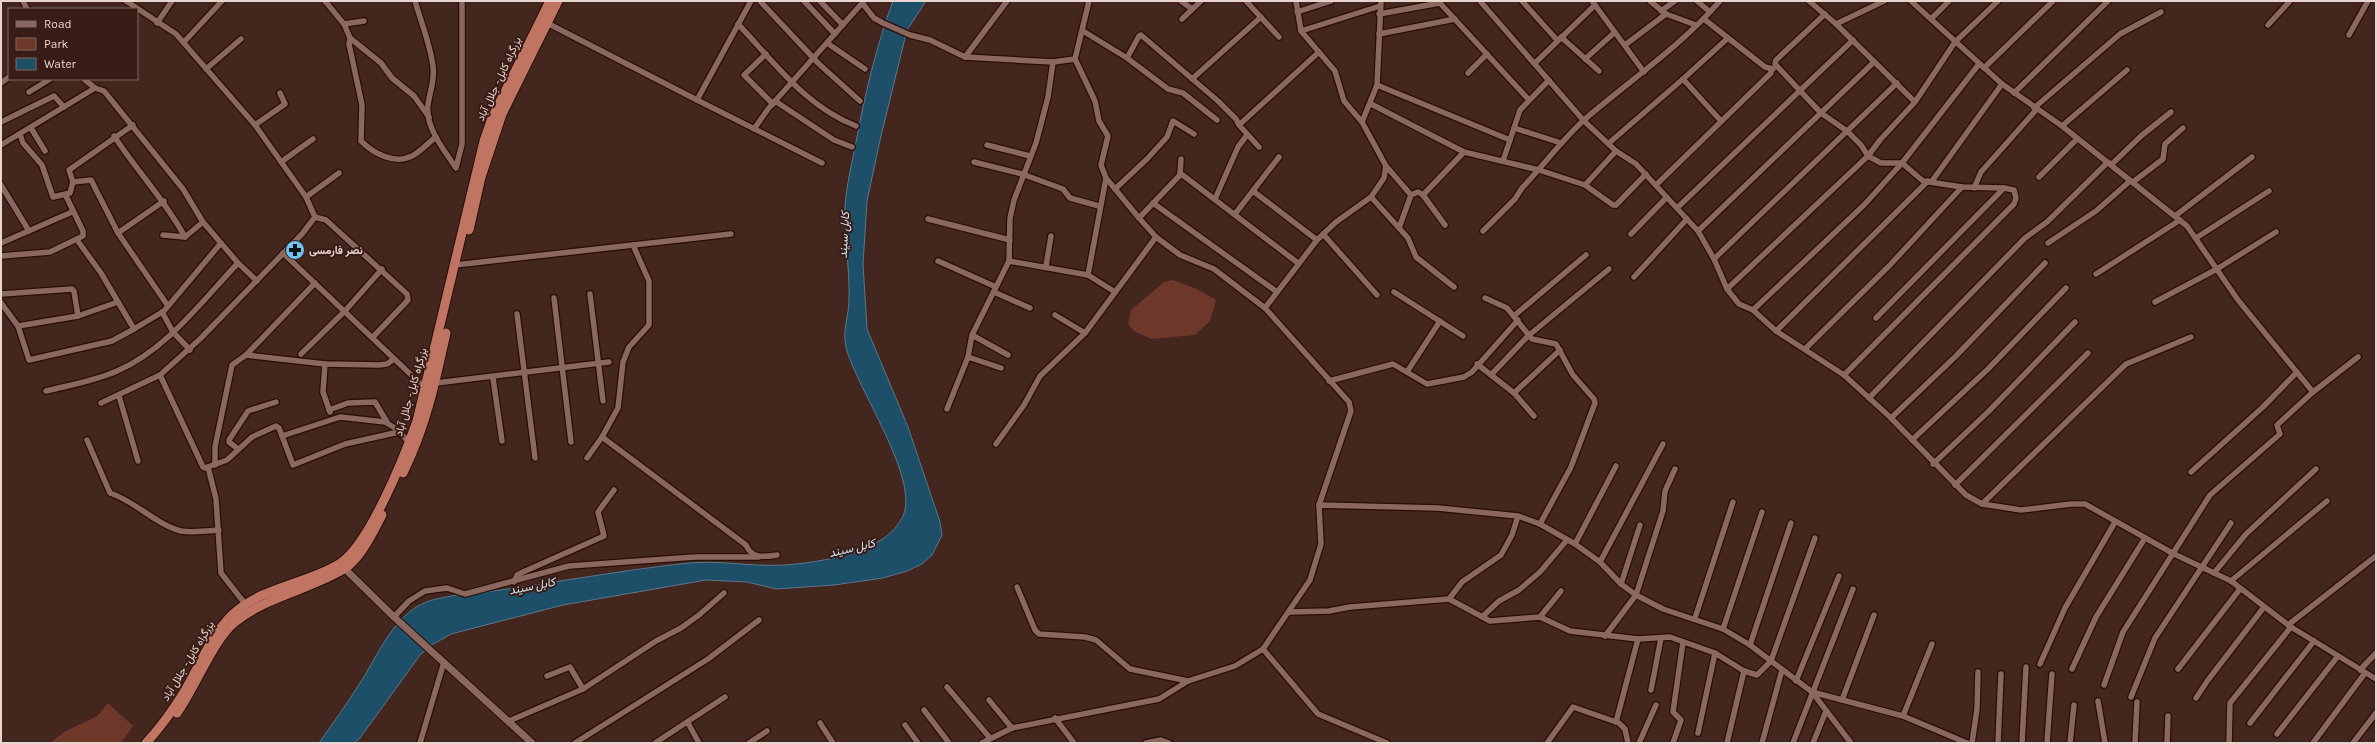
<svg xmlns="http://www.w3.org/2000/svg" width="2377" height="744" font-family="Karla,Vazirmatn,sans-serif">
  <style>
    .green { fill: #6d3729 }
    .water { fill: #1e4f69; stroke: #5b7788 }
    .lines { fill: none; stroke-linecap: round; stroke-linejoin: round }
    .minor-casing { stroke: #280e07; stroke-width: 8 }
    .tertiary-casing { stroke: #280e07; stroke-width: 9 }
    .trunk-casing { stroke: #280e07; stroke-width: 11 }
    .minor { stroke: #8b685f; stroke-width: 5.5 }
    .tertiary { stroke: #8b685f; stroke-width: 7 }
    .trunk { stroke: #c07562; stroke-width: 9 }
    .labels { text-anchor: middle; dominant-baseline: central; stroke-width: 4; stroke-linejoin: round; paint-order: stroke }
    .street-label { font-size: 11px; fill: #e9d5d0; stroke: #381c15 }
    .poi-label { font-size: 11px; font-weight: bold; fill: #e9d5d0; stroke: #381c15; text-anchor: start }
    .water-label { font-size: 12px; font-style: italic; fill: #cde2f0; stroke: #381c15 }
  </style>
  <rect width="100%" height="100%" fill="#43261e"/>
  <g class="green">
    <path d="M 1173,280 L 1197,289 L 1216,300 L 1210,321 L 1195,335 L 1151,339 L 1134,331 L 1128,324 L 1131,310 L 1164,282 Z"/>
    <path d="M 108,703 L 133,726 L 121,743 L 50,743 L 64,732 L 97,716 Z"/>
  </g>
  <path class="water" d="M 893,1 L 926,1 L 907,30 L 880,140 L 867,201 L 863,264 L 867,329 L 908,427 L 940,522 L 942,535 L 932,555 L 922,564 L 907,571 L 883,578 L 834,585 L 776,589 L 747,582 L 706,580 L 563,605 L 451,634 L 430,646 L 420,655 L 360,738 L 354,743 L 319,743 C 333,723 347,704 360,683 C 377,657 390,623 418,606 C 435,595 480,593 501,590 C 563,581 625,570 688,563 C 720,560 752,567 785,565 C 821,562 887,553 903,516 C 920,478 856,388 846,347 C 842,330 849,316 849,299 C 850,269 844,238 845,208 C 846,186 852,164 856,142 C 865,94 876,47 893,1 Z"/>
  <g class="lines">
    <g class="minor-casing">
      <g id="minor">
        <path d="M 23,1 L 27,9"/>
        <path d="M 325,1 L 344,24 L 364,21"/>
        <path d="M 415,1 C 421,22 430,44 433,66 C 435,81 430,90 428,105 C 425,127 444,150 456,168 L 462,144 L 462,1"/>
        <path d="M 751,1 L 697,100 L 822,163"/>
        <path d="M 760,1 L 819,64 L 860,101"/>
        <path d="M 804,1 L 835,34"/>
        <path d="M 820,1 L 843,25"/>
        <path d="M 1181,1 L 1192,9"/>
        <path d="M 1246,1 L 1279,37"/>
        <path d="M 1296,1 L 1301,31 L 1335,71 L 1344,101 L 1362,122"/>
        <path d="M 1438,1 L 1529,100"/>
        <path d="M 1480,1 L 1584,121 L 1616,151 L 1636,164 L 1698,231 L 1714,259 L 1727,289 L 1739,304 L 1753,310 L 1776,331 L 1844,375 L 1891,418 L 1966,495 L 1982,504 L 2021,510 L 2071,504 L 2085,504 L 2174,554 L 2231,581 L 2291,627 L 2376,679"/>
        <path d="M 1522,1 L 1557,40"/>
        <path d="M 1592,1 L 1644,72"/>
        <path d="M 1650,1 L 1666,14 L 1696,25"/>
        <path d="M 1697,1 L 1710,12"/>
        <path d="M 1809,1 L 1836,24 L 1915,102"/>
        <path d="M 1911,1 L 2002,84 L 2062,126 L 2187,226 L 2238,300 L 2313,392"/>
        <path d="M 863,4 L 874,18 L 883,23 L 910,35 L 930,40 L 965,57 L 1053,62 L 1075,59 L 1089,1"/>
        <path d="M 1661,11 L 1675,1"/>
        <path d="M 1297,12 L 1331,1"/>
        <path d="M 1379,14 L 1440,3"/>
        <path d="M 1825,14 L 1776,60 L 1775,64 L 1821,113 L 1847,131 L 1861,145 L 1868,156 L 1881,163 L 1902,163 L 1923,181 L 1962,187 L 2004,188 L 2014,190 L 2016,198 L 2014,204 L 1844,375"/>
        <path d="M 1182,19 L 1201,1"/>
        <path d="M 1704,19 L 1765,67 L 1773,69"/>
        <path d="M 1931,19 L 1949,1"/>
        <path d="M 157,23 L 172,1"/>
        <path d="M 547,23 L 697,100"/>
        <path d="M 344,24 L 350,38 L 381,63 L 392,78 L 414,96 L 429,117"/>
        <path d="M 738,24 C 774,62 806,107 856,126"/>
        <path d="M 1836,24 L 1884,1"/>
        <path d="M 2268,25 L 2290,1"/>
        <path d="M 1083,31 L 1127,58 L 1168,89 L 1183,93 L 1217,120"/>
        <path d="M 1301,31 L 1380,6"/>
        <path d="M 1379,34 L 1455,19"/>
        <path d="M 2349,35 L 2368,1"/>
        <path d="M 1561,37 L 1599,71"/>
        <path d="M 350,38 L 349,44 L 362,105 L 361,141 C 373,153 394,165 412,156 C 420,152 428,143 436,137"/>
        <path d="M 184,42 L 222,1"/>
        <path d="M 827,43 L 865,69"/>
        <path d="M 1625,45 L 1666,14"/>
        <path d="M 766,54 L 744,75 L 773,104"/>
        <path d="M 965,57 L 1007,1"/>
        <path d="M 1127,58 L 1139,36 L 1141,35 L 1218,101 L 1236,119 L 1239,125 L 1259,147"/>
        <path d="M 1075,59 L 1095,101 L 1099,121 L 1108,136 L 1101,165 L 1106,178 L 1139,218 L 1156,237 L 1180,255 L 1214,269 L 1265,308 L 1349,402 L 1351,411 L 1319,505"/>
        <path d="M 1585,59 L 1615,32"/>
        <path d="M 1535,63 L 1595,5"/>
        <path d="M 1984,68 L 2053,1"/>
        <path d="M 206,69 L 241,39"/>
        <path d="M 1468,73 L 1487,54"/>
        <path d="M 84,79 L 95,88 L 104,91 L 183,189 L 203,222 L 238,263 L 257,281"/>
        <path d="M 1192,79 L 1261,17"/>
        <path d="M 1683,79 L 1721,121"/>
        <path d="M 1,83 L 9,77"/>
        <path d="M 1377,85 L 1510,140"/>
        <path d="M 29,92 L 50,79"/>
        <path d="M 2014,93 L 2108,1"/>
        <path d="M 775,101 L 834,140 L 852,147"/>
        <path d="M 1371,104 L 1464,152 L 1539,170 L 1585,185 L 1616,151"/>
        <path d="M 2034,108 L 2120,34 L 2161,12"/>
        <path d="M 1,122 L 54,96 L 64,107"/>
        <path d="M 133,125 L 69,170 L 73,182 L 91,180 L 118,233 L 168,306"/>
        <path d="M 255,125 L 285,104 L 280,93"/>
        <path d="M 1239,125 L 1319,52"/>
        <path d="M 2062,126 L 2127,70"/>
        <path d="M 31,128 L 45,151"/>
        <path d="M 1514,128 L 1561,143"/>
        <path d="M 754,129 L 768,109 L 864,1"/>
        <path d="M 20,134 L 23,143 L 42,165 L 53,197 L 70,193 L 73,182"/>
        <path d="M 114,136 C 137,171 165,200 185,237"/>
        <path d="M 1609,143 L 1683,79 L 1728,38"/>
        <path d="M 1,145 L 95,88"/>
        <path d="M 987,145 L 1030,156"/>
        <path d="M 1503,161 L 1520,110 L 1549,80"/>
        <path d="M 281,162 L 313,139"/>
        <path d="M 974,162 L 1022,174 L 1063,189 L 1070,198 L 1099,206"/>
        <path d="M 2112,164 L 2141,136 L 2171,112"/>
        <path d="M 1386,166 L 1411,195"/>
        <path d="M 1180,173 L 1298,263"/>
        <path d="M 2039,177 L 2077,139"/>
        <path d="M 1932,181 L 2002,84"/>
        <path d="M 2133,182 L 2163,159 L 2165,144 L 2183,128"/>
        <path d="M 1,185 L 29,231"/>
        <path d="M 1585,185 L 1613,205 L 1616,205 L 1646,174"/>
        <path d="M 1656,185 L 1771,73 L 1771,70"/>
        <path d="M 1974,188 L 1981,172 L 2036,110"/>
        <path d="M 1115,189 L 1147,159 L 1167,137 L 1173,121 L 1194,134"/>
        <path d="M 1253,191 L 1317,240"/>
        <path d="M 1423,195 L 1464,152"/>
        <path d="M 306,197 L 339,173"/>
        <path d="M 1371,197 L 1408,238 L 1416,257 L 1454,287"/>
        <path d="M 1215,199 L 1238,147 L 1247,135"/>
        <path d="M 1153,203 L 1277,292"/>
        <path d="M 1677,208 L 1853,40"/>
        <path d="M 1235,214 L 1279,157"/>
        <path d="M 2175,216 L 2252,157"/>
        <path d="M 315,217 L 326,220 L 407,294 L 408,300 L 373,337"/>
        <path d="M 1139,218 L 1180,175 L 1181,159"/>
        <path d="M 928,219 L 1010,240"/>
        <path d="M 1399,228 L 1411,195 L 1418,192 L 1423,195 L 1445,225"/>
        <path d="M 1483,231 L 1515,199 L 1522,188 C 1543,166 1561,141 1584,120 C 1629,81 1680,47 1720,1"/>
        <path d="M 1698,231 L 1874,62"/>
        <path d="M 118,233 L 164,201"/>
        <path d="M 1323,234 L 1377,295"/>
        <path d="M 1631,234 L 1667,197"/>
        <path d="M 163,235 L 185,237 L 203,222"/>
        <path d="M 2196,238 L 2269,191"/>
        <path d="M 77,240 L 101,273 L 134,329"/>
        <path d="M 1,243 L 72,212"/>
        <path d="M 2048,243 L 2096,211 L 2130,181"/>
        <path d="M 283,253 L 426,389"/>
        <path d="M 1,256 L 50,252 L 83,236 L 83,231 L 66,196"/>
        <path d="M 1714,259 L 1897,83"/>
        <path d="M 938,261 L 996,287"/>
        <path d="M 1009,261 L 1088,275 L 1115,292"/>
        <path d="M 455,265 L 731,234"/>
        <path d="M 1046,266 L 1051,236"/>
        <path d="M 2096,274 L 2180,220"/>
        <path d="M 1088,275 L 1106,178"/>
        <path d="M 1634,277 L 1687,219"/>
        <path d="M 1727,289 L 1868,156 L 1880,140 L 1915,102 L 1955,42 L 1998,1"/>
        <path d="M 994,292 L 1030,308"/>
        <path d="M 1394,292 L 1463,336"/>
        <path d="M 1,294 L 72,289 L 74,291 L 78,316"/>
        <path d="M 590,294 L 603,401"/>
        <path d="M 554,298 L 571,442"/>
        <path d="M 1485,298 L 1507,308 L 1532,339 L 1556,344 L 1573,375 L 1594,399 L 1595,403 L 1571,467 L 1540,524"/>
        <path d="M 2155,302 L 2217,269 L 2276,232"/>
        <path d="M 1,303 L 18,326 L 29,360 L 112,341 L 134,329 L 164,311 L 221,243"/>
        <path d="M 1265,308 L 1317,240 L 1336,222 L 1371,197 L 1384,178 L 1386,166 L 1362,122 L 1377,85 L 1381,1"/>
        <path d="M 1753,310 L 1864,205 L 1902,163 L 1979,64"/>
        <path d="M 162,312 L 173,332 L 190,350"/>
        <path d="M 517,314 L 535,458"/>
        <path d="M 1055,315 L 1085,333"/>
        <path d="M 1515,315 L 1586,255"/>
        <path d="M 1876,318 L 2004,188"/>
        <path d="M 18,326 L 78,316 L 118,302"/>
        <path d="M 1776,331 L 1928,181"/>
        <path d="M 972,335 L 1008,355"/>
        <path d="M 1805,349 L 1890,265 L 1962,187"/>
        <path d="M 301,354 L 345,311 L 382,269"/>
        <path d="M 246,355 L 325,364 L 379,365 L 387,364 L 394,359"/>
        <path d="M 968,357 L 1001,368"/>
        <path d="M 325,364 L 323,392 L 330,412"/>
        <path d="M 1477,364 L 1514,393 L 1534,416"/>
        <path d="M 1407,372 L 1440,321"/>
        <path d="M 160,375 L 203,467 L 205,468 L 227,460 L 252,437 L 276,426 L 279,428 L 293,465 L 345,444 L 399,432"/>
        <path d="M 1491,375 L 1528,336 L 1609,269"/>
        <path d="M 493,378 L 502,441"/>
        <path d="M 1329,381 L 1393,364 L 1427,384 L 1464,377 L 1472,372 L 1518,320"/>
        <path d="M 436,383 L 609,362"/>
        <path d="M 46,391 C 70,385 95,381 117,371 C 166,350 202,301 238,263"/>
        <path d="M 1514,393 L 1560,350"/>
        <path d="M 119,396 L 138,461"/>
        <path d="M 1869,398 L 2025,238 L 2047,222 L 2108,162"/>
        <path d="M 101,403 L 160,375 L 200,339 L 302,234 L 315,217 L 306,197 L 255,125 L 176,34 L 126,1"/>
        <path d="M 947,409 L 968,357 L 972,335 L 1009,261 L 1010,218 L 1014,200 L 1036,143 L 1048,97 L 1053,62"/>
        <path d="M 329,410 L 348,403 L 375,402 L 387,422"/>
        <path d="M 1891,418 L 1956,356 L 2045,263"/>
        <path d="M 282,436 L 340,417 L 385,422 L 395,428 L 410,443"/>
        <path d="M 602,437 L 746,545 C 752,559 763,557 777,555"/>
        <path d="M 87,440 L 110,493 C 135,501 155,524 181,531 C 193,533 207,531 219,530"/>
        <path d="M 1912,440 L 1988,369 L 2066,288"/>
        <path d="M 996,444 L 1024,405 L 1040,376 L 1085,333 L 1156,237"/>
        <path d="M 238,449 L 229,442 L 229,440 L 248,411 L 276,402"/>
        <path d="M 587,458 L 602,437 L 618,408 L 623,362 L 629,347 L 649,325 L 649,281 L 633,245"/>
        <path d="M 1933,464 L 1989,411 L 2075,322"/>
        <path d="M 215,465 L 215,447 L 232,365 L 246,355 L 315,283"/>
        <path d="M 208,467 L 216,499 L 221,573 L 246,605"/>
        <path d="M 2191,472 L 2263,407 L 2297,372"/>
        <path d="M 1955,485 L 2088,353"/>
        <path d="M 1982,504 L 2126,364 L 2191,337"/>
        <path d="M 1575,544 L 1616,466"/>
        <path d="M 1600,562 L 1663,444"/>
        <path d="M 2214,573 L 2246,534 L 2316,469"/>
        <path d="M 2231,581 L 2327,501"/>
        <path d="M 514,582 L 517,575 L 523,572 L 604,536 L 598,512 L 614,490"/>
        <path d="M 1621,584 L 1640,525"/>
        <path d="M 1017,587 L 1035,630 L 1039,634 L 1085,637 L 1096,640 L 1130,669 L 1188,681"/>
        <path d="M 1449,599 L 1462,582 L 1501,555 L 1512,535 L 1518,516"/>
        <path d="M 1289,612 L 1329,611 L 1350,607 L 1449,599 L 1490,621 L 1540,617 L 1570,631 L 1638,639 L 1670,637 L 1715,653 L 1744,671 L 1757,675 L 1771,661 L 1815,538"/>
        <path d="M 1483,616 L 1499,601 L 1519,590 L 1540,572 L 1567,540"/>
        <path d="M 394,617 L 409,601 L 425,591 L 447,588 L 465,594 L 569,566 L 695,557 L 759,557"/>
        <path d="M 1540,617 L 1561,591"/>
        <path d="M 1695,618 L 1733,502"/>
        <path d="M 2288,625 L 2376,556"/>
        <path d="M 1723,629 L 1762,512"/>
        <path d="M 1605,636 L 1636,595 L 1663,511 L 1665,491 L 1675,469"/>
        <path d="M 1750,645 L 1791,523"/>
        <path d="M 1263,649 L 1318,714 L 1387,743"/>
        <path d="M 2040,664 L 2065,608 L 2115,522"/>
        <path d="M 2072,669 L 2096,617 L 2145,538"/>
        <path d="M 2178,669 L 2240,589"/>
        <path d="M 2360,670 L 2376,653"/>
        <path d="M 547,676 L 570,667 L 583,689"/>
        <path d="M 1796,681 L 1839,576"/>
        <path d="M 2104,685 L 2123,632 L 2210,495 L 2280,434 L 2277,425 L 2313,392 L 2358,357"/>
        <path d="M 947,687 L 990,738"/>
        <path d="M 1651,690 L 1661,638"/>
        <path d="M 1812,692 L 1903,716 L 1967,743"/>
        <path d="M 2131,697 L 2155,638 L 2231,523"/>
        <path d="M 2196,698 L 2208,680 L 2264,607"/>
        <path d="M 989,700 L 1012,728"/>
        <path d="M 1842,700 L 1874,615"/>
        <path d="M 2098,701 L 2105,743"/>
        <path d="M 924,710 L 949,743"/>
        <path d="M 1903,716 L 1932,644"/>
        <path d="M 1055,718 L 1074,743"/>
        <path d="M 509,721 L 583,689 L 656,641 L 681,628 L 699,615 L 724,593"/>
        <path d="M 1616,722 L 1638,639"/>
        <path d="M 688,723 L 699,743"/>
        <path d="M 820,723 L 833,743"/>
        <path d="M 2250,723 L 2314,641"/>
        <path d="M 905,725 L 918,743"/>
        <path d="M 1698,733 L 1715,653"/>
        <path d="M 2277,734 L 2338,656"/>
        <path d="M 420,743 L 444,662"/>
        <path d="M 575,743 L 708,659 L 759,620"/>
        <path d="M 655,743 L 725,697"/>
        <path d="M 749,743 L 767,731"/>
        <path d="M 982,743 L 1012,728 L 1159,699 L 1188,681 L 1235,666 L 1263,649 L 1310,580 L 1321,544 L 1319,505 L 1438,508 L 1518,516 L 1540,524 L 1575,544 L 1600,562 L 1621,584 L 1636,595 L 1663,609 L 1723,629 L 1750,645 L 1812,692 L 1851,743"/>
        <path d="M 1146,743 L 1161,740 L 1169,743"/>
        <path d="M 1547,743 L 1573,707 L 1619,723 L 1625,729 L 1628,743"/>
        <path d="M 1639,743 L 1656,705"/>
        <path d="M 1673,743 L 1681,720 L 1673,712 L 1683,642"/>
        <path d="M 1727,743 L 1744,671"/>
        <path d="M 1762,743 L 1782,670"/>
        <path d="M 1793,743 L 1853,589"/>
        <path d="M 1813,743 L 1826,711"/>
        <path d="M 1972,743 L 1977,709 L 1978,672"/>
        <path d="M 1998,743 L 2001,674"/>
        <path d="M 2022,743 L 2026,667"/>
        <path d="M 2047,743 L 2052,674"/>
        <path d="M 2070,743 L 2074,705"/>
        <path d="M 2135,743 L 2137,702"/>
        <path d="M 2167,743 L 2168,716"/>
        <path d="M 2229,743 L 2230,703 L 2291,627"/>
        <path d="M 2313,743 L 2365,673"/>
        <path d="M 2353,743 L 2376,713"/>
      </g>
    </g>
    <g class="tertiary-casing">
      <path id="tertiary" d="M 341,565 L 394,617 L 532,743"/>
    </g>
    <g class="trunk-casing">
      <g id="trunk">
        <path d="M 469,230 L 481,177 L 502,114 L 558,1"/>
        <path d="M 403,473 C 426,426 435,383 446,333"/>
        <path d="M 177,713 C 195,688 213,640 235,622 C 268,596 309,590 344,569 C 361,558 373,532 382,515"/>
        <path d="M 146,743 C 161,727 173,710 184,692 C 200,665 210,637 232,615 C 261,587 306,584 339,564 C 369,546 405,455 417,421 L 484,141 L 492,118 L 550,1"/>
      </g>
    </g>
    <use href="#minor" class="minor"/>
    <use href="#tertiary" class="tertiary"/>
    <use href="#trunk" class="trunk"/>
  </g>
  <defs>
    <g id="pharmacy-disc" transform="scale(1)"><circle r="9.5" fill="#6dc2f3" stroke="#381c15"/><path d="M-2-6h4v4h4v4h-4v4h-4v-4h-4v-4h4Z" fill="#111"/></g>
  </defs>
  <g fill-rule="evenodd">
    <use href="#pharmacy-disc" x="295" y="250"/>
  </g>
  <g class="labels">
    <g class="street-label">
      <text transform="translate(499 79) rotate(-65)">بزرگراه کابل- جلال آباد</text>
      <text transform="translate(411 392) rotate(-74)">بزرگراه کابل- جلال آباد</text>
      <text transform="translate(188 661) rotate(-59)">بزرگراه کابل- جلال آباد</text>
    </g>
    <g class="poi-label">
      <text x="309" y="250">نصر فارمسی</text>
    </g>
    <g class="water-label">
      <text transform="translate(844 235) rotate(-87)">کابل سيند</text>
      <text transform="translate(852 548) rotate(-13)">کابل سيند</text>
      <text transform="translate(532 586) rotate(-11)">کابل سيند</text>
    </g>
  </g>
  <rect width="2377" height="744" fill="none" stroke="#e9d5d0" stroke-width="4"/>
  <rect x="8" y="8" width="130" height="72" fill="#381c15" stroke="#7f6660"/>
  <rect x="16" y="21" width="20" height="6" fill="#8b685f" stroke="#7f6660"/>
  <text x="44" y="28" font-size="12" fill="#e9d5d0">Road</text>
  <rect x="16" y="38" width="20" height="12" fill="#6d3729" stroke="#7f6660"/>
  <text x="44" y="48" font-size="12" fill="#e9d5d0">Park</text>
  <rect x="16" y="58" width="20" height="12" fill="#1e4f69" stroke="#7f6660"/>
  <text x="44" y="68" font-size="12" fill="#e9d5d0">Water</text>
</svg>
